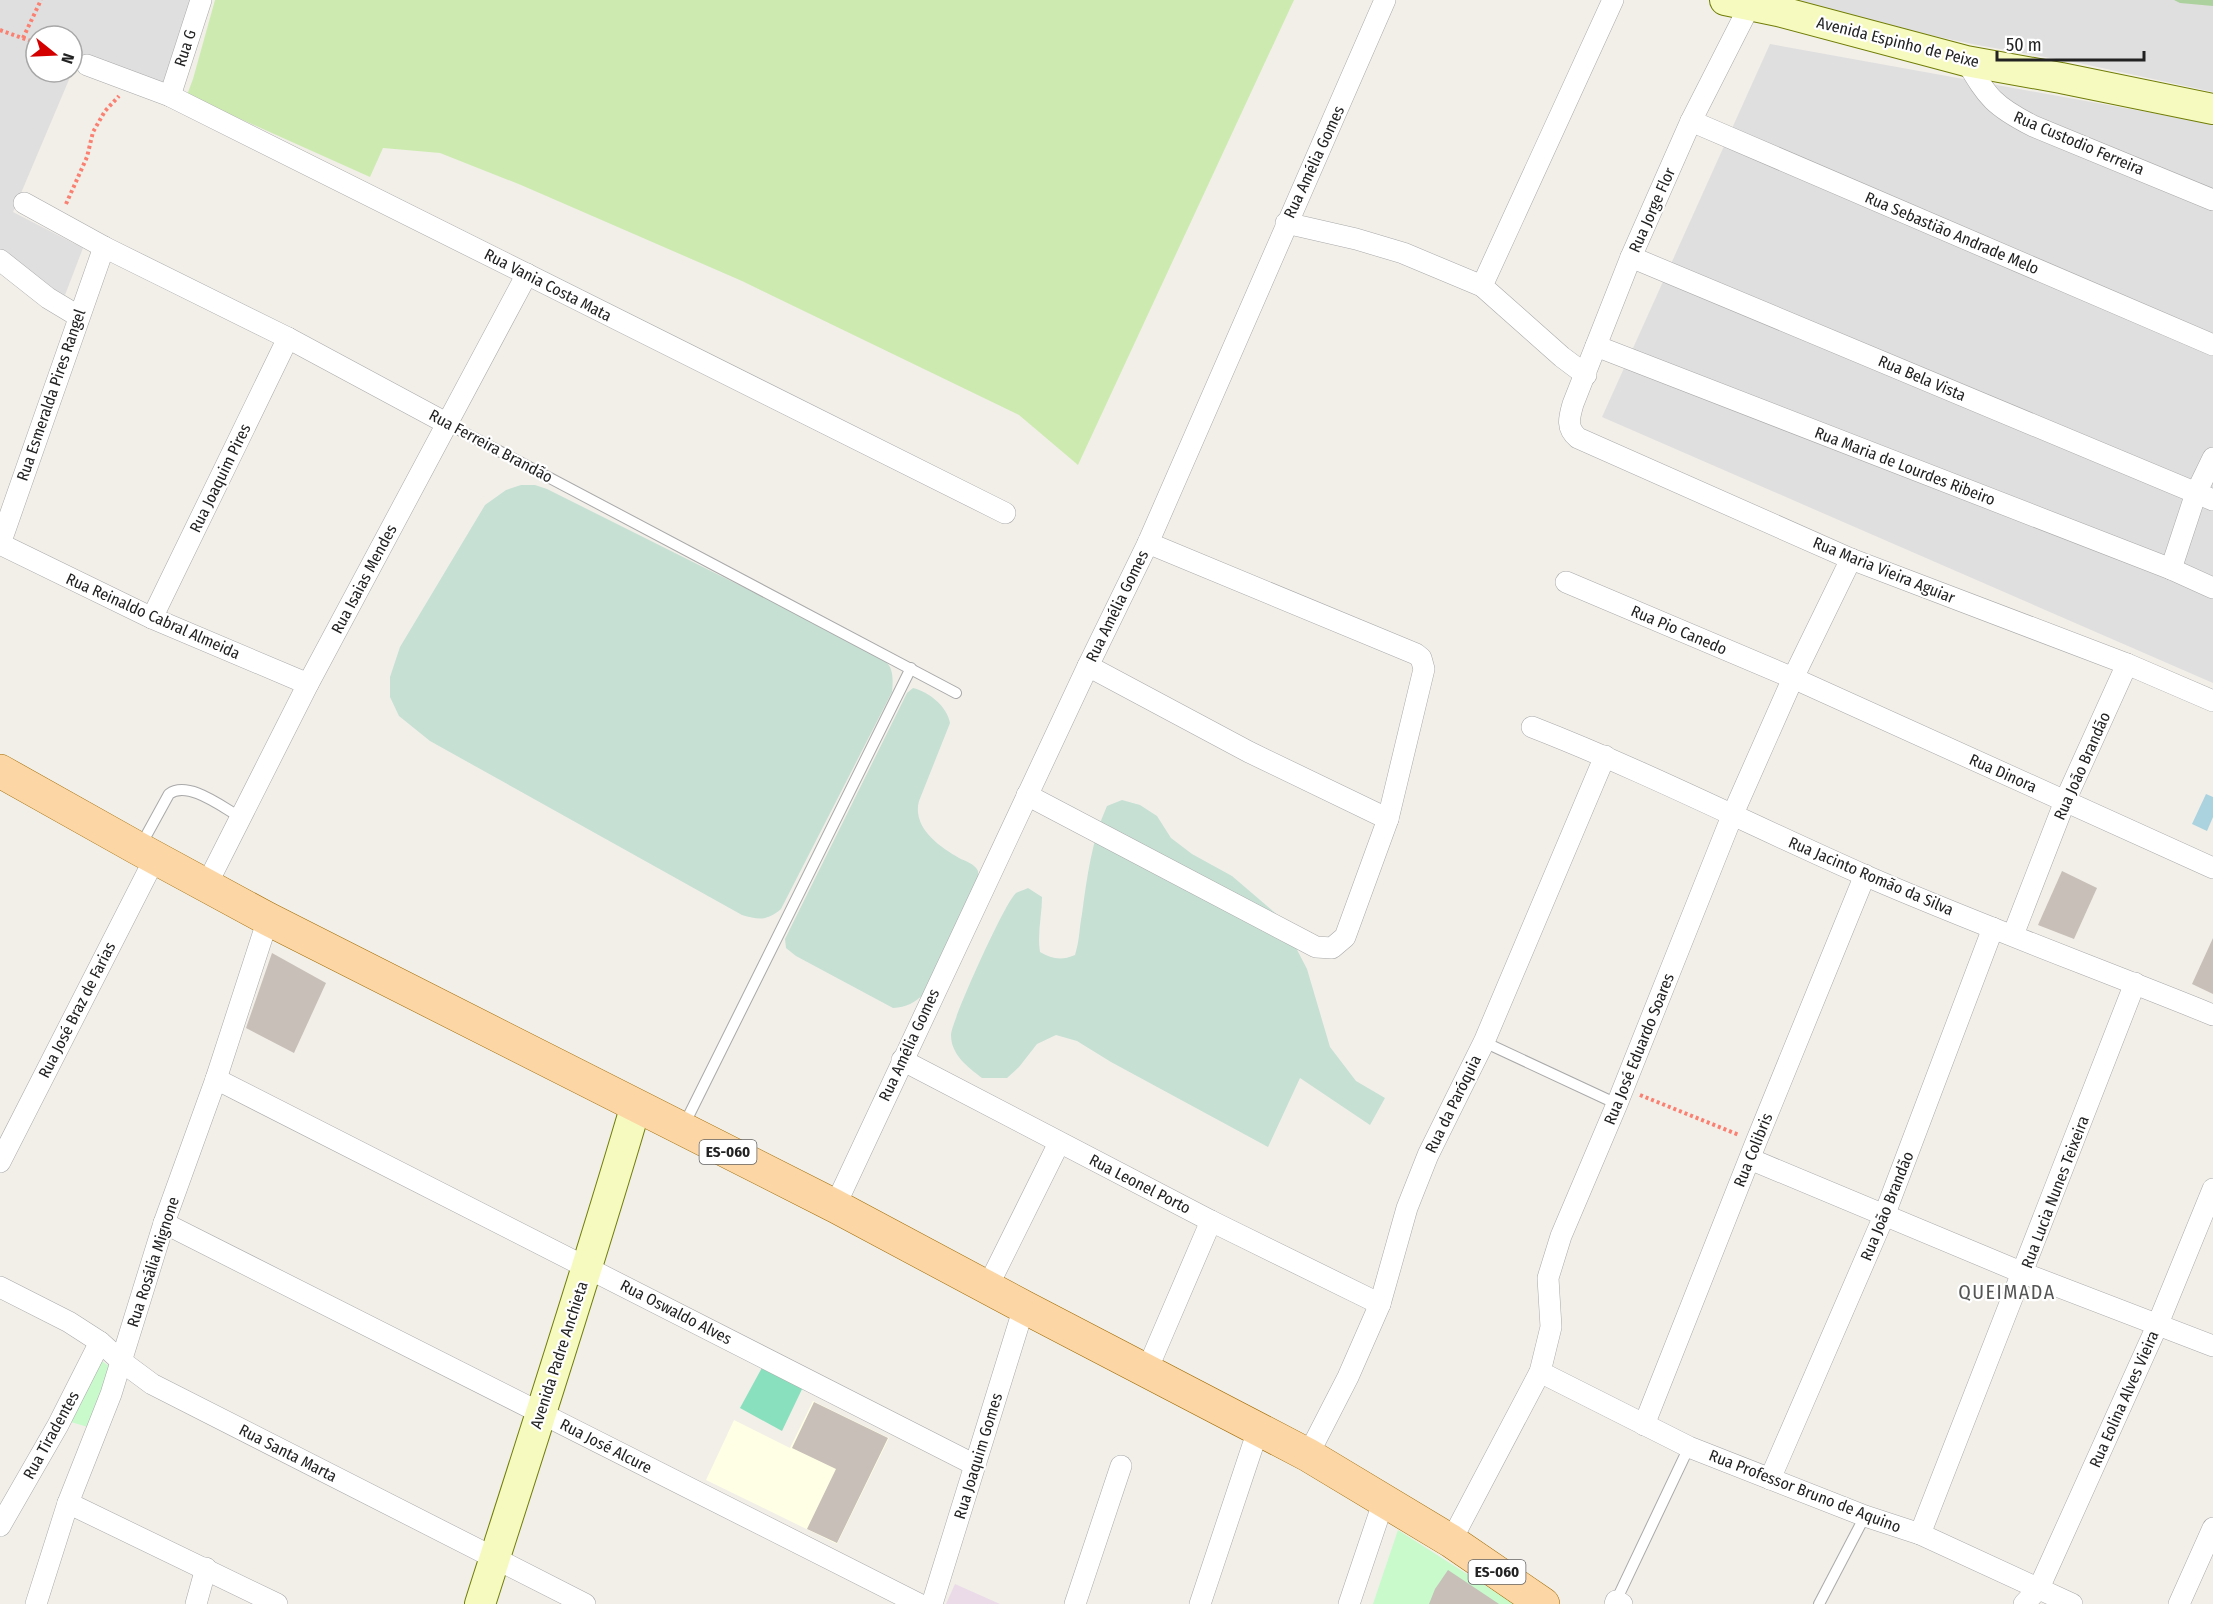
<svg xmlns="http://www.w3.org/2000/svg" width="2213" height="1604" font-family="'Fira Sans Condensed',sans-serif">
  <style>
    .residential { fill: #e0dfdf; fill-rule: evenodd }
    .industrial { fill: #ebdbe8 }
    .education { fill: #ffffe5 }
    .grass { fill: #cdebb0 }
    .forest { fill: #add19e }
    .wetland { fill: #c6e0d4 }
    .park { fill: #c8facc }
    .pitch { fill: #88e0be }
    .water { fill: #aad3df }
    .building { fill: #c7bfb8 }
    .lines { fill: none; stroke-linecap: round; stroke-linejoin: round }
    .lane-casing { stroke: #a9a9a9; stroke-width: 12 }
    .street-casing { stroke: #a9a9a9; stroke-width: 22 }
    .secondary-casing { stroke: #707d05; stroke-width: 32 }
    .primary-casing { stroke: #a06b00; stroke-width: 34 }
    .path { stroke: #fa8072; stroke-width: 4; stroke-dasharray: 3 3; stroke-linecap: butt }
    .lane { stroke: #fff; stroke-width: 10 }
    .street { stroke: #fff; stroke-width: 21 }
    .secondary { stroke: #f7fabf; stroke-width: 30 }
    .primary { stroke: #fcd6a4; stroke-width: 33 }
    .labels { text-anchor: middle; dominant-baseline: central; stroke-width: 4.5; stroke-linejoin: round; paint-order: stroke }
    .shield { fill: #fff; stroke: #646464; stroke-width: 1.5 }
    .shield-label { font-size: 15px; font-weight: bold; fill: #222 }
    .street-label { font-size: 16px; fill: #222; stroke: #fff }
    .quarter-label { font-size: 20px; letter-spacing: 1.5px; fill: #555; stroke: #fff }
  </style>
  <rect width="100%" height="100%" fill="#f2efe9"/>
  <g class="residential">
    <path d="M 0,0 L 193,0 L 164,86 L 79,56 L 13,212 L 83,248 L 65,295 L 23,272 L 0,249 ZM 36,36 L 72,36 L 72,72 L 36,72 Z"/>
    <path d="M 1796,0 L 2179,0 L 2213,3 L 2213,92 L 2079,63 L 1977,45 L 1906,30 Z"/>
    <path d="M 1770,44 L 2213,124 L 2213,683 L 1602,417 Z"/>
  </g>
  <path class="industrial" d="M 955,1584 L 1000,1604 L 946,1604 Z"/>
  <path class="education" d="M 813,1401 L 889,1438 L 837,1544 L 706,1480 L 734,1420 L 790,1448 Z"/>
  <path class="grass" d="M 215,0 L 1294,0 L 1078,465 L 1019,415 L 742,281 L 521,185 L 440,153 L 383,148 L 370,177 L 187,95 L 193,79 Z"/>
  <path class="forest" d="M 2174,0 L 2213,0 L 2213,6 L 2180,3 Z"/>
  <g class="wetland">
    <path d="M 521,485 L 535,485 L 547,489 L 865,648 C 888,662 895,663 892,692 L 781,909 C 767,921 759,920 742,915 L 430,741 L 399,716 L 390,697 L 390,677 L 400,647 L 485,505 L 506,490 Z"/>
    <path d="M 913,688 C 929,692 947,706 950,723 L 919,801 C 912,827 938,846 959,858 C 965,861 975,864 978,871 C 978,872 979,879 979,880 L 925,993 C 914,1003 907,1007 893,1008 L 796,956 L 786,948 L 785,939 L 907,693 Z"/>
    <path d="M 1122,800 L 1140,805 L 1157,816 L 1171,838 L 1192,854 L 1232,876 L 1280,917 L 1307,969 L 1330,1047 L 1356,1081 L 1385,1098 L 1370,1125 L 1300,1078 L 1268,1147 L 1111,1062 L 1077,1041 L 1056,1035 L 1037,1044 L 1019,1067 L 1007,1078 L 982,1078 C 968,1067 951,1055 951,1035 C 951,1022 1005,902 1016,893 C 1019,891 1025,890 1028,888 L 1042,897 C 1042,915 1037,934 1040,952 C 1052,959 1061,961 1075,955 C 1080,938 1079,930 1082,914 C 1087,877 1092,839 1107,806 Z"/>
  </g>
  <g class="park">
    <path d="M 99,1359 L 113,1369 L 91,1428 L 71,1422 Z"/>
    <path d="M 1398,1530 L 1514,1604 L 1373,1604 Z"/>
  </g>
  <path class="pitch" d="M 764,1364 L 803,1387 L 782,1431 L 740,1408 Z"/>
  <path class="water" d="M 2206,794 L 2213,797 L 2213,817 L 2207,831 L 2192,824 Z"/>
  <g class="building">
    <path d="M 2062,871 L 2097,888 L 2074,939 L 2038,925 Z"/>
    <path d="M 2213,938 L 2213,994 L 2192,984 Z"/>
    <path d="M 272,953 L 326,983 L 294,1053 L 246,1028 Z"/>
    <path d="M 814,1402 L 888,1438 L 837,1543 L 807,1529 L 836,1469 L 792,1448 Z"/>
    <path d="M 1448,1570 L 1499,1604 L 1429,1604 L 1435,1589 Z"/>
  </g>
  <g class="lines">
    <g class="lane-casing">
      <g id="lane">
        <path d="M 446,423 L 956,693"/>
        <path d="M 141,845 L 169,794 C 188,780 222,807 240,817"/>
        <path d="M 1484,1042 L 1617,1104"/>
        <path d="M 684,1125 L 911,668"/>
        <path d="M 1616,1601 L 1689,1447"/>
        <path d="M 1819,1604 L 1865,1516"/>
      </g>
    </g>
    <g class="street-casing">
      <g id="street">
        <path d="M 1750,5 L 1691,121 L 1631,257 L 1573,404 C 1569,418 1566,428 1578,438 L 1851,559 L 2127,664 L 2213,701"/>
        <path d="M 1966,61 C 1988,98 1994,106 2033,126 L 2213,200"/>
        <path d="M 87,65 L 170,96 L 1005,513"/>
        <path d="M 170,96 L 201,0"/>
        <path d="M 1691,121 L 2213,345"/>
        <path d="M 24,203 L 104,247 L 288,338 L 446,423"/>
        <path d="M 1286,223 L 1356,239 L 1403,253 L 1482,286"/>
        <path d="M 104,247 L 0,544 L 152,618 L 308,684"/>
        <path d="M 1631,257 L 2213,500"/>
        <path d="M 0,260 L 48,298 L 78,316"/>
        <path d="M 1596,346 L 2171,569 L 2213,588"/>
        <path d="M 1586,375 L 1562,357 L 1482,286 L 1613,0"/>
        <path d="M 2171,569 L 2196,493 L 2213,458"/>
        <path d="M 1566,582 L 1793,678 L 2213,868"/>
        <path d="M 152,618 L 288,338"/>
        <path d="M 1088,666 L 1249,752 L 1388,819"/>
        <path d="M 1532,727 C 1645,771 1753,826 1864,875 C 1979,925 2097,968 2213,1015"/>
        <path d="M 1027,795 L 1316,947 L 1332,948 L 1345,937 L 1388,819 L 1424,669 L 1421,658 L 1416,654 L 1148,543"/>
        <path d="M 206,886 L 308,684 L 527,274"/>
        <path d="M 2013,935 L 2065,801 L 2127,664"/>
        <path d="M 902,1060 L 1211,1221 L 1380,1304"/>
        <path d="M 216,1079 L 975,1465"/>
        <path d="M 1750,1159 L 2023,1273 L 2213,1346"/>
        <path d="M 0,1162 L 155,858"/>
        <path d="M 835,1206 L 1088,666 L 1148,543 L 1385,0"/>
        <path d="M 164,1223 L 919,1604"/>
        <path d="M 988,1286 L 1059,1143"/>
        <path d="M 0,1287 L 69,1322 L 100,1342 L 121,1361 L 152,1384 L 585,1604"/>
        <path d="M 1147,1370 L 1211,1221"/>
        <path d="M 1540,1372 L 1689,1447 L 1865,1516 L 1920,1534 L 2072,1604"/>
        <path d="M 1644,1425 L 1756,1142 L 1865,875"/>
        <path d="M 1308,1455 L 1348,1377 L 1380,1304 L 1407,1208 L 1428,1155 L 1484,1042 L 1605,756"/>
        <path d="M 1770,1479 L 1884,1216 L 1993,928"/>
        <path d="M 68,1503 L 277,1604"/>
        <path d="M 0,1526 L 58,1425 L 100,1342"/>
        <path d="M 1920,1534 L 2135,983"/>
        <path d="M 1451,1541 L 1540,1372 L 1551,1327 L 1548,1278 L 1561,1236 L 1617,1104 L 1732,816 L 1793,678 L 1851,559"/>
        <path d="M 36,1604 L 68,1503 L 111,1394 L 164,1223 L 216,1079 L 268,919"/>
        <path d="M 196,1604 L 206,1568"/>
        <path d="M 932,1604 L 1024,1307"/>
        <path d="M 1075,1604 L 1121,1466"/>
        <path d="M 1200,1604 L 1258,1430"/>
        <path d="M 1349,1604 L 1384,1500"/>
        <path d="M 1615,1604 L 1616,1601 L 1622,1604"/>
        <path d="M 2024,1604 L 2039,1588 L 2157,1326 L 2213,1189"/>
        <path d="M 2179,1604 L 2213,1528"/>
      </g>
    </g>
    <g class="secondary-casing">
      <g id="secondary">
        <path d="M 1725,0 L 1778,11 L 1966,61 L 2061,78 L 2213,109"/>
        <path d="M 480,1604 C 533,1438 587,1272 636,1105"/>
      </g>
    </g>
    <g class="primary-casing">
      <path id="primary" d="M 0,771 L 139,849 L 268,919 L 835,1206 L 1024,1307 L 1308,1455 L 1451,1541 L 1543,1604"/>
    </g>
    <g class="path">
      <path d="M 0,30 L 36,43"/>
      <path d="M 23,38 L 41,0"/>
      <path d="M 66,204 L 87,157 L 93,132 L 105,111 L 119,96"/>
      <path d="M 1640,1095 L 1739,1135"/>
    </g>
    <use href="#lane" class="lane"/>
    <use href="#street" class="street"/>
    <use href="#secondary" class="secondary"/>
    <use href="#primary" class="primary"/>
  </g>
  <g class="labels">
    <g class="shield">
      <rect x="699.5" y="1140" width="57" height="24" rx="4.5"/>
      <rect x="1468.5" y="1560" width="57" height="24" rx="4.5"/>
    </g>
    <g class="shield-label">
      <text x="728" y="1152">ES-060</text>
      <text x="1497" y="1572">ES-060</text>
    </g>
    <g class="street-label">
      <text transform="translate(1898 42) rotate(14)">Avenida Espinho de Peixe</text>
      <text transform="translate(185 48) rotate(-72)">Rua G</text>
      <text transform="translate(2079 143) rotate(23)">Rua Custodio Ferreira</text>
      <text transform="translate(1314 162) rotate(-65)">Rua Amélia Gomes</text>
      <text transform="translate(1652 210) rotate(-66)">Rua Jorge Flor</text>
      <text transform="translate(1952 233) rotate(23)">Rua Sebastião Andrade Melo</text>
      <text transform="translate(548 285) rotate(27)">Rua Vania Costa Mata</text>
      <text transform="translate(1922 378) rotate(23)">Rua Bela Vista</text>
      <text transform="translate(51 395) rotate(-71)">Rua Esmeralda Pires Rangel</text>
      <text transform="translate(491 446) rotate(28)">Rua Ferreira Brandão</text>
      <text transform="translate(1905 466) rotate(21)">Rua Maria de Lourdes Ribeiro</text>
      <text transform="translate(220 478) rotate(-64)">Rua Joaquim Pires</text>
      <text transform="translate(1884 570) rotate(22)">Rua Maria Vieira Aguiar</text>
      <text transform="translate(364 579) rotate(-62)">Rua Isaias Mendes</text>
      <text transform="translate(1117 606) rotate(-64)">Rua Amélia Gomes</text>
      <text transform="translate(153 616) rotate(24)">Rua Reinaldo Cabral Almeida</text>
      <text transform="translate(1679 630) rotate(23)">Rua Pio Canedo</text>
      <text transform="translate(2082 766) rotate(-66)">Rua João Brandão</text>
      <text transform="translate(2003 773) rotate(24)">Rua Dinora</text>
      <text transform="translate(1871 876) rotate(23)">Rua Jacinto Romão da Silva</text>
      <text transform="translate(77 1010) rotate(-63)">Rua José Braz de Farias</text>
      <text transform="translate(909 1045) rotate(-65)">Rua Amélia Gomes</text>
      <text transform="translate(1639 1049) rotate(-68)">Rua José Eduardo Soares</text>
      <text transform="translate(1453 1104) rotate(-64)">Rua da Paróquia</text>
      <text transform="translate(1753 1150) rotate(-68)">Rua Colibris</text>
      <text transform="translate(1140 1184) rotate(27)">Rua Leonel Porto</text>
      <text transform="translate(2055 1192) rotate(-69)">Rua Lucia Nunes Teixeira</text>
      <text transform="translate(1887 1206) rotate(-68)">Rua João Brandão</text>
      <text transform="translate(153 1262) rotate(-72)">Rua Rosália Mignone</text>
      <text transform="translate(676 1312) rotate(27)">Rua Oswaldo Alves</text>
      <text transform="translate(559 1355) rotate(-72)">Avenida Padre Anchieta</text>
      <text transform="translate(2124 1399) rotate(-66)">Rua Eolina Alves Vieira</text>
      <text transform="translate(51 1435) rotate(-61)">Rua Tiradentes</text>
      <text transform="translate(606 1446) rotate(27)">Rua José Alcure</text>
      <text transform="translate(288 1453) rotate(27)">Rua Santa Marta</text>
      <text transform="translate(978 1456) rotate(-73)">Rua Joaquim Gomes</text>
      <text transform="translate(1805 1491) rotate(21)">Rua Professor Bruno de Aquino</text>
    </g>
    <g class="quarter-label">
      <text x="2007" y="1292">QUEIMADA</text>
    </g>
  </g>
  <g transform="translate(54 54) rotate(108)"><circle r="28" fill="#ffffff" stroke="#a7a7a7" stroke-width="1.5"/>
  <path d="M0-4.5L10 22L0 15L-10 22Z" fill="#d40000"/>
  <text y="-9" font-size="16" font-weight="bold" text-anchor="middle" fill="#222222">N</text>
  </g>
  <path d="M1997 51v9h147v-9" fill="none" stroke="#222222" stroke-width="3"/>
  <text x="2006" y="51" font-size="18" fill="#222222" stroke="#ffffff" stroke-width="4.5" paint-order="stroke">50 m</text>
</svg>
